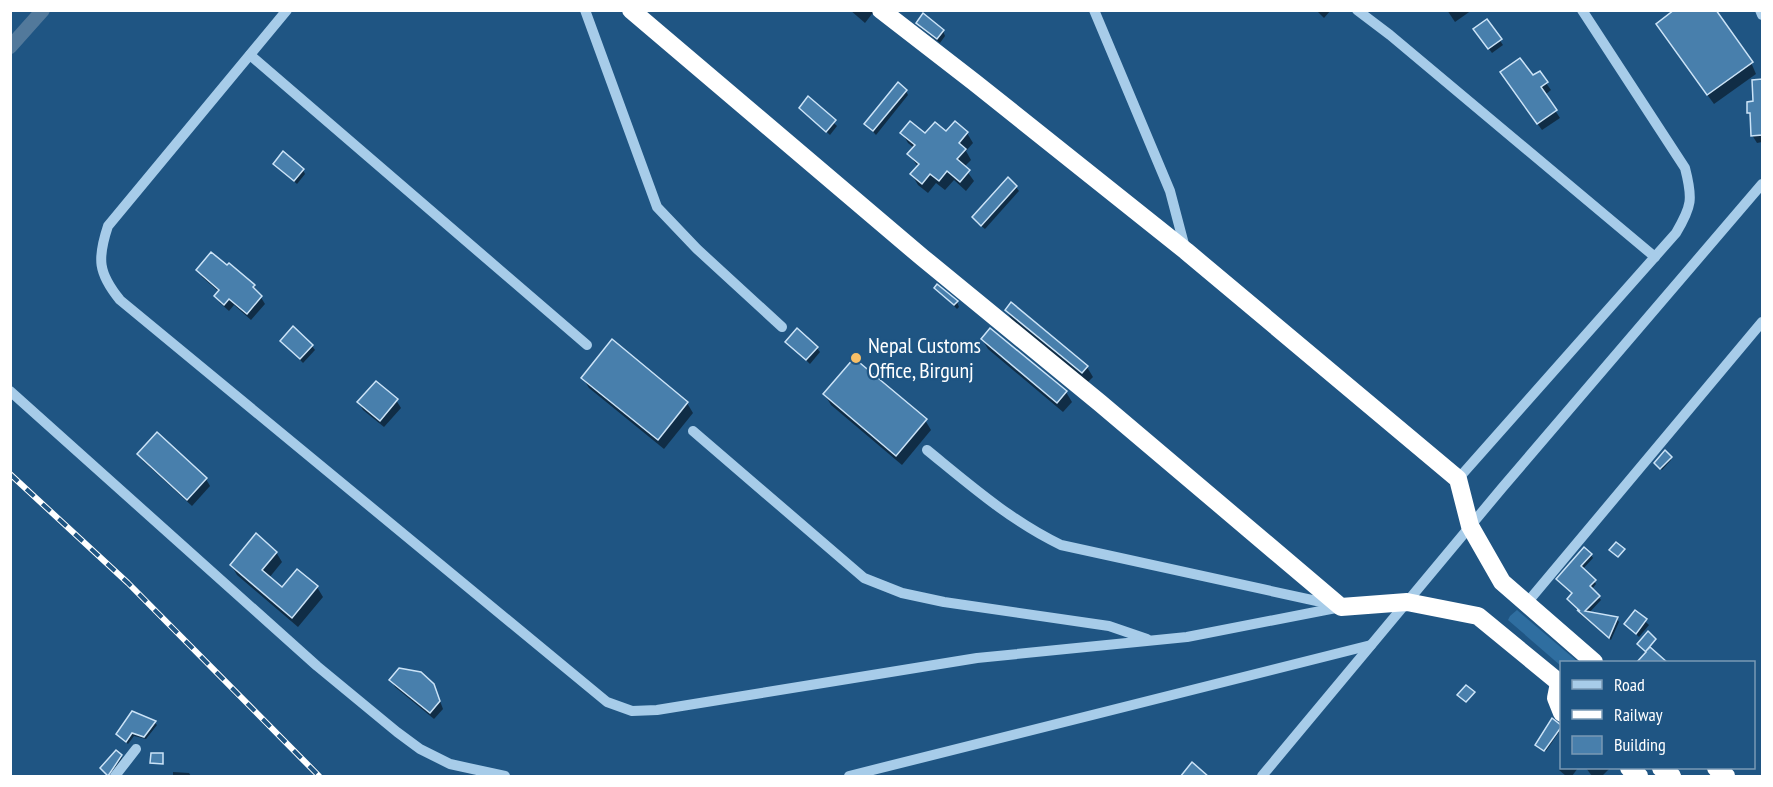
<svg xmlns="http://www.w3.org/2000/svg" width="1773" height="787" font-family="'PT Sans Narrow',sans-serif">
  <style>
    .green { fill: #2f6ea0 }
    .shadow { fill: #0007 }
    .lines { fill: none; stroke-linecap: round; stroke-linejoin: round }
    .canal { stroke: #52799b; stroke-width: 14 }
    .building { fill: #487fac; stroke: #cbe3f7; stroke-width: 1.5 }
    .minor { stroke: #a7cce9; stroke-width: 10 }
    .highway { stroke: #fff; stroke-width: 18 }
    .rail-casing { stroke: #fff; stroke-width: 6 }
    .rail { stroke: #1f5583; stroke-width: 4; stroke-dasharray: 11; stroke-linecap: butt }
    .poi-dot { fill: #f7bf67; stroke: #1f5583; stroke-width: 2 }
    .labels { text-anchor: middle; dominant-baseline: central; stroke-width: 4.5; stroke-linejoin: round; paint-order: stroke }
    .poi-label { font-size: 22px; fill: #fff; stroke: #1f5583; text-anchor: start }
  </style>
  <rect width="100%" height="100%" fill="#1f5583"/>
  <path class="green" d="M 1517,610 L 1578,662 L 1562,662 L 1561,666 L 1508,620 L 1510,616 Z"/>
  <g class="shadow">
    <path d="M 850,10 L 875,10 L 865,23 Z"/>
    <path d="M 1316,10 L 1331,10 L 1324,18 Z"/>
    <path d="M 1447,10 L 1472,10 L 1455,22 Z"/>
    <path d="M 1487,21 L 1503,45 L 1492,53 L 1478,34 Z"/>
    <path d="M 917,23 L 943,31 L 945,36 L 940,43 L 920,27 Z"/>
    <path d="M 1663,34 L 1750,60 L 1756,74 L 1714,104 Z"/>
    <path d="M 1539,73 L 1551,90 L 1545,95 L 1560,118 L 1542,130 L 1506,80 L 1533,78 Z"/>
    <path d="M 1753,81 L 1762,81 L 1762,142 L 1757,143 L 1752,135 L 1752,118 L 1749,112 L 1755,103 Z"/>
    <path d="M 906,91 L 908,95 L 876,135 L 866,124 Z"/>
    <path d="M 808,98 L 837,126 L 830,135 L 801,108 Z"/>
    <path d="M 902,133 L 925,136 L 967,133 L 973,143 L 966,151 L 971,160 L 964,167 L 974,181 L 966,191 L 954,180 L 945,190 L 936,183 L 928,193 L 918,185 L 912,175 L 918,167 L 909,154 L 914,148 L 908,143 Z"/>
    <path d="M 275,164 L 303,170 L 305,174 L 297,184 Z"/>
    <path d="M 1016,187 L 1019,191 L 985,229 L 976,222 L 974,217 Z"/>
    <path d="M 198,270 L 254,286 L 265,304 L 251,320 L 234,305 L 229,311 L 220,303 L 215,296 L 219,292 L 202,277 Z"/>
    <path d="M 936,288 L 957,302 L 959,307 L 957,309 Z"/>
    <path d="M 1006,310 L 1087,367 L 1093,377 L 1088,382 L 1012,320 Z"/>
    <path d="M 982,339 L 1066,392 L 1072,402 L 1063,412 L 988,349 Z"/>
    <path d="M 282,341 L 312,346 L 315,350 L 303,363 Z"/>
    <path d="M 612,342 L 687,403 L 693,413 L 664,449 L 589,388 L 583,378 Z"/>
    <path d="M 787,342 L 817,348 L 820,352 L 810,364 Z"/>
    <path d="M 825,395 L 925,420 L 931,430 L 902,465 L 831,405 Z"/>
    <path d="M 396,400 L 401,408 L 384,427 L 363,410 L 359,403 Z"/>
    <path d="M 139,454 L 206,479 L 210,486 L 192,506 L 143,461 Z"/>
    <path d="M 1671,458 L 1671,460 L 1662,470 L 1657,465 Z"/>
    <path d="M 276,552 L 282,562 L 269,578 L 282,589 L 317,587 L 323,597 L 298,627 L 237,575 L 231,565 Z"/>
    <path d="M 1591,555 L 1593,558 L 1582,570 L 1594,581 L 1596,584 L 1592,589 L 1601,600 L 1588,614 L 1617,619 L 1619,622 L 1611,640 L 1580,614 L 1580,612 L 1582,612 L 1573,594 L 1558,580 Z"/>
    <path d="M 1635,612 L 1649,625 L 1639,637 L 1626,624 Z"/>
    <path d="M 391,680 L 437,693 L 443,709 L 434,719 L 395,687 Z"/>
    <path d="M 133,713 L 155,723 L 157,725 L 146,739 L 134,736 L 128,744 L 117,734 Z"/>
    <path d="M 1561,726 L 1562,728 L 1546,751 L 1538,747 Z"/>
    <path d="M 121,756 L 122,758 L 109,776 L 102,770 Z"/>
    <path d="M 1562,766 L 1562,768 L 1578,768 L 1572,776 L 1566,776 L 1559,770 Z"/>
    <path d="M 1586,768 L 1610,768 L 1603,775 L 1605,776 L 1592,776 Z"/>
    <path d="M 173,772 L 189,773 L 191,776 L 173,776 Z"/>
  </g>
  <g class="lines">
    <path class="canal" d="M 10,47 L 43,10"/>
  </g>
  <g class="building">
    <path d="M 1674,10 L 1716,10 L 1753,62 L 1707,95 L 1656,24 Z"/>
    <path d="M 923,13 L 944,30 L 937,39 L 916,23 Z"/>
    <path d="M 1487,19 L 1502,39 L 1488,49 L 1473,29 Z"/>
    <path d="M 1520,58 L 1533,75 L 1540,71 L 1548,82 L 1541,87 L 1557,110 L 1537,124 L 1500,72 Z"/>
    <path d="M 1762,79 L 1762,135 L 1751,136 L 1750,113 L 1747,113 L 1747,102 L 1753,101 L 1752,80 Z"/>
    <path d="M 898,82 L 907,90 L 873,131 L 864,124 Z"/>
    <path d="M 808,96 L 836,120 L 826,132 L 799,108 Z"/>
    <path d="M 910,121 L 925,133 L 935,122 L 946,131 L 955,121 L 968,132 L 959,143 L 966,149 L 957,159 L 970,170 L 960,182 L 947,171 L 939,181 L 930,174 L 922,184 L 910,174 L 919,164 L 907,154 L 915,145 L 900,133 Z"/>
    <path d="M 283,151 L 304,169 L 294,181 L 273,164 Z"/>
    <path d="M 1008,177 L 1017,186 L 981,226 L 972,217 Z"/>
    <path d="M 211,252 L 227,265 L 229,263 L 255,285 L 253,287 L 262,296 L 247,314 L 229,299 L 224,305 L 214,296 L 219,290 L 196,270 Z"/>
    <path d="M 937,284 L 958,301 L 954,305 L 934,288 Z"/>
    <path d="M 1011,302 L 1088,366 L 1082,373 L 1005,310 Z"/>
    <path d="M 293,326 L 313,345 L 300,359 L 280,341 Z"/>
    <path d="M 797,328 L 818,347 L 806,360 L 785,342 Z"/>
    <path d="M 990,328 L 1067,391 L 1057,403 L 981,339 Z"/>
    <path d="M 612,339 L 688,402 L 658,440 L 581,378 Z"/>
    <path d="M 854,358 L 927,419 L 896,456 L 823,394 Z"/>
    <path d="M 376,381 L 398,399 L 380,421 L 357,402 Z"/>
    <path d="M 157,432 L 207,478 L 187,500 L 137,454 Z"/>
    <path d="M 1665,450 L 1672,457 L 1660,469 L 1654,463 Z"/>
    <path d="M 256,533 L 277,552 L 262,570 L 282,587 L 297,569 L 318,586 L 292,618 L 230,565 Z"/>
    <path d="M 1616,542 L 1625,549 L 1618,557 L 1609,550 Z"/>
    <path d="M 1584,547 L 1592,554 L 1581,566 L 1596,580 L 1590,586 L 1600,596 L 1585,611 L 1618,617 L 1609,638 L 1577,610 L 1580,611 L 1567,599 L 1572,593 L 1556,579 Z"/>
    <path d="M 1635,610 L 1647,619 L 1636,634 L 1624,624 Z"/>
    <path d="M 1648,631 L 1656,639 L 1646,651 L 1650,647 L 1668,663 L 1636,663 L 1646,652 L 1637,644 Z"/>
    <path d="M 399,668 L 421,672 L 434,684 L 440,701 L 430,713 L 389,680 Z"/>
    <path d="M 1466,685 L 1475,692 L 1466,702 L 1457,695 Z"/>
    <path d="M 132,711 L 156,721 L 144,737 L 132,733 L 126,742 L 116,734 Z"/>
    <path d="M 1552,718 L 1562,726 L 1544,751 L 1535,745 Z"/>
    <path d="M 116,750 L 122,755 L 108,776 L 100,768 Z"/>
    <path d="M 151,753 L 163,753 L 163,764 L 150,763 Z"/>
    <path d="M 1192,762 L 1209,777 L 1180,777 Z"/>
  </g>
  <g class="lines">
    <g class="minor">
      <path d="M 287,10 L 108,226 C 97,259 98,273 120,300 L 607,702 L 632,711 L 657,710 L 977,658 L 1187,637 L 1341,607"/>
      <path d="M 585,10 L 657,207 L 697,249 L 782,327"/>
      <path d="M 1094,10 L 1170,191 L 1185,248"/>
      <path d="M 1357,10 L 1390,35 L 1655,257"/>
      <path d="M 1760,10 L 1762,15"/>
      <path d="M 250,55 L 587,345"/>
      <path d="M 10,391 L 317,666 L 397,732 L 420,749 L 450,764 L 505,776"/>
      <path d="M 693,431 L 864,578 L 902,593 L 944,602 L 1109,626 L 1147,639"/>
      <path d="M 927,450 C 970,485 1011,521 1061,545 L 1335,605"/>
      <path d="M 1458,479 L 1676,233 C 1692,206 1693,199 1685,168 L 1582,10"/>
      <path d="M 1526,604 L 1762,322"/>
      <path d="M 115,776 L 136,749"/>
      <path d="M 849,776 L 1371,645"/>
      <path d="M 1262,776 L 1502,488 L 1762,184"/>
    </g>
    <g class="highway">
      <path d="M 631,10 L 923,258 L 1100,403 L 1341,607 L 1407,602 L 1478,616 L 1562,685"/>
      <path d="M 881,10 L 974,82 L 1186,251 L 1458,479 L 1470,526 L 1502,582 L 1594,662"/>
      <path d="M 1559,683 L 1556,698 L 1562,713"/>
      <path d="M 1629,768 L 1639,776"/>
      <path d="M 1661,768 L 1672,776"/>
      <path d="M 1716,768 L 1726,776"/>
    </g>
    <g class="rail-casing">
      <path id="rail" d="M 10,474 L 128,583 L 319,776"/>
    </g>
    <use href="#rail" class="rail"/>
  </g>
  <circle class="poi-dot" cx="856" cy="358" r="6"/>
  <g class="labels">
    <g class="poi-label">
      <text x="868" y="345">Nepal Customs<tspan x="868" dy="25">Office, Birgunj</tspan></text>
    </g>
  </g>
  <rect width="1773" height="787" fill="none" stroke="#ffffff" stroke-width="24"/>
  <rect x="1560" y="661" width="195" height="108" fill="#1f5583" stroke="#7999b5" stroke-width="1.5"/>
  <rect x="1572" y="680" width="30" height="9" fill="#a7cce9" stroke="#7999b5" stroke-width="1.5"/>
  <text x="1614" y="691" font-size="18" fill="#ffffff">Road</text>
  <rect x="1572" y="710" width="30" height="9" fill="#ffffff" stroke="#7999b5" stroke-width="1.5"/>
  <text x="1614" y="721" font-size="18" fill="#ffffff">Railway</text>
  <rect x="1572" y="736" width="30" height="18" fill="#487fac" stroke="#7999b5" stroke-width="1.5"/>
  <text x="1614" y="751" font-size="18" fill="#ffffff">Building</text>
</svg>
